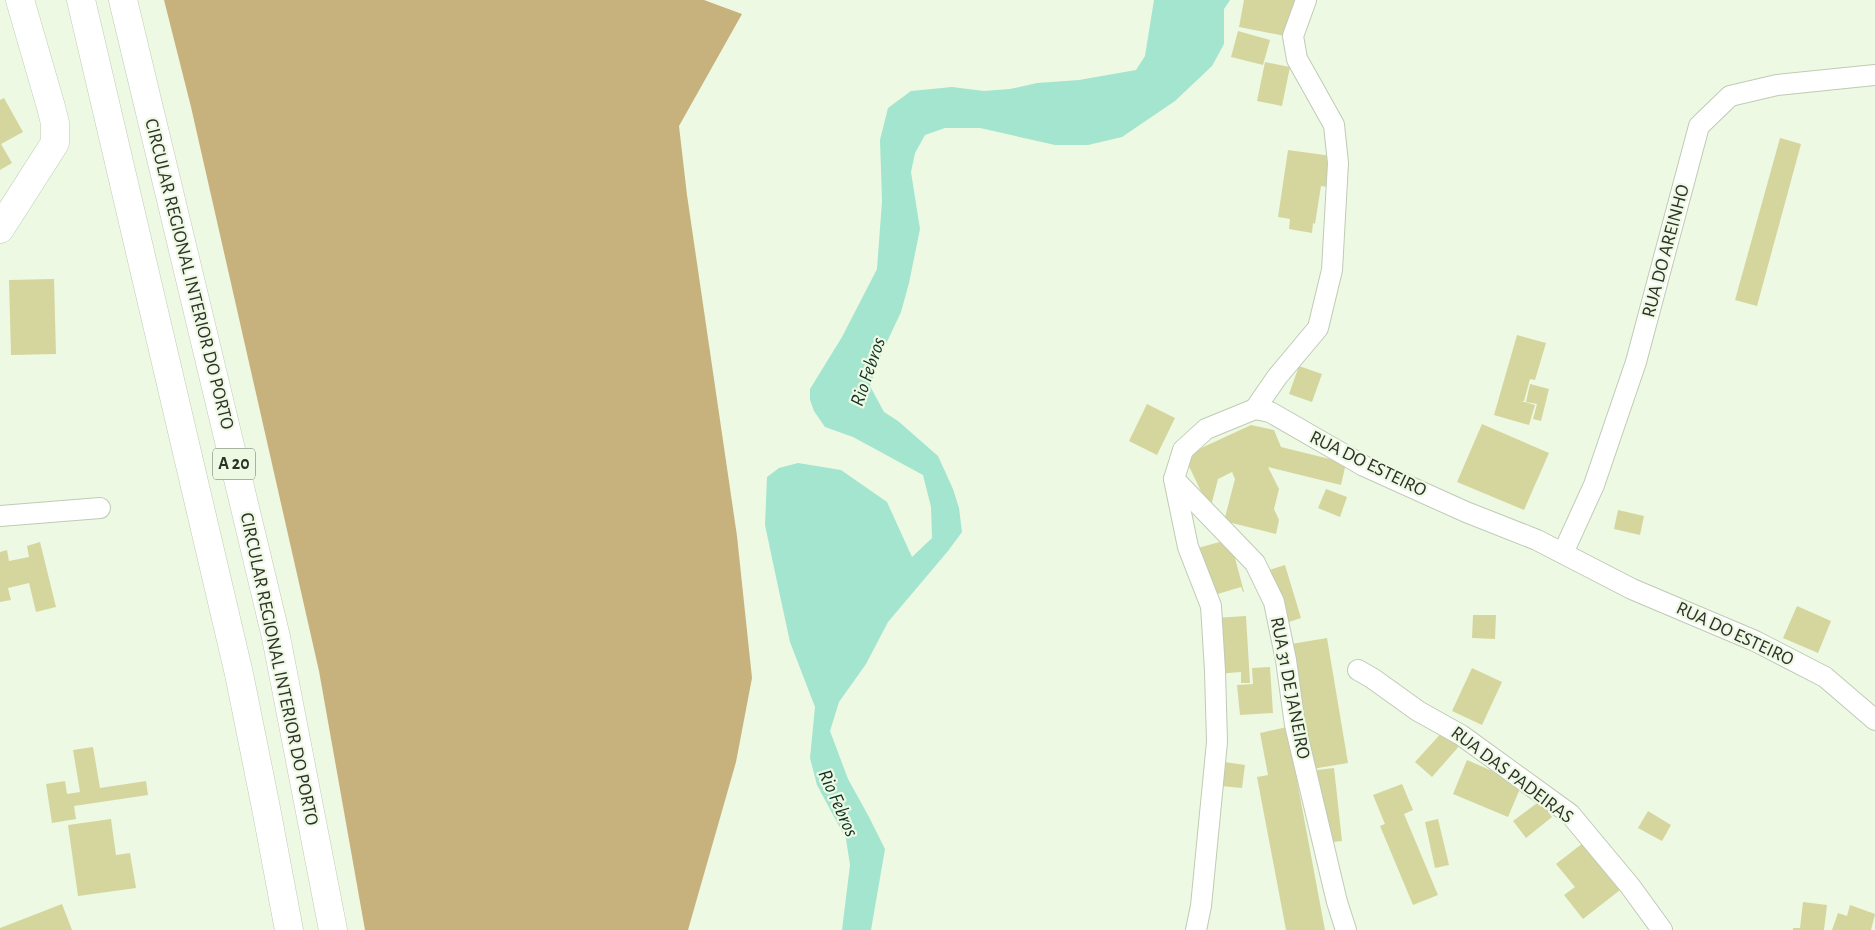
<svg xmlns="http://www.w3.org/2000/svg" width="1875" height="930" font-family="'Alegreya Sans',sans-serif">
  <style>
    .forest { fill: #c7b27d }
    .water { fill: #a3e5ce }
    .building { fill: #d5d69e }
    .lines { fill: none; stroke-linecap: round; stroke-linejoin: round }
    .street-casing { stroke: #bfcbb5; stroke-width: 22 }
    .secondary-casing { stroke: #bfcbb5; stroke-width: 29 }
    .highway-casing { stroke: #bfcbb5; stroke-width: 29 }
    .street { stroke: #fff; stroke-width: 20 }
    .secondary { stroke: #fff; stroke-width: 28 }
    .highway { stroke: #fff; stroke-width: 28 }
    .labels { text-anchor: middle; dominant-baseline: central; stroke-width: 4.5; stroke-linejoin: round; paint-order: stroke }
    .shield { fill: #eef9e3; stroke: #676d61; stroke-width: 1 }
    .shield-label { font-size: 18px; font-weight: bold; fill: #2d3129 }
    .street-label { font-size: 19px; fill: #2d3129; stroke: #eef9e3 }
    .water-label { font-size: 20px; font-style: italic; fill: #103026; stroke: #eef9e3 }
  </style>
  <rect width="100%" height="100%" fill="#eef9e3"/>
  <path class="forest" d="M 164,0 L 704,0 L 742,14 L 679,126 L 687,195 L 737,536 L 752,678 L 736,762 L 688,930 L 365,930 L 319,671 L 191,107 Z"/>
  <path class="water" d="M 1154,0 L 1230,0 L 1224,9 L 1224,44 L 1212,66 L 1175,101 L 1122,137 L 1088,145 L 1055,145 L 980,128 L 945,128 L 925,135 L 915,153 L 911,172 L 920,229 L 909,283 L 901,312 L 879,359 L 870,386 L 884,412 L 898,421 L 938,456 L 953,489 L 959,508 L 962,532 L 948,551 L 888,622 L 866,664 L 839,702 L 830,731 L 848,779 L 869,817 L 885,849 L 871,930 L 842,930 L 850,865 L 846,839 L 817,785 L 810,758 L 815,707 L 790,642 L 776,577 L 765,525 L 767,477 L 779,468 L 798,463 L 841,470 L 887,502 L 912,557 L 932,538 L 931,507 L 923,475 L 853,437 L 825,427 L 814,411 L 810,400 L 810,389 L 842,337 L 877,269 L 882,201 L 880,140 L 888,108 L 911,91 L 952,87 L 984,91 L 1010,89 L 1037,83 L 1079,80 L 1136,70 L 1145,56 Z"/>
  <g class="building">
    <path d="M 1244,0 L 1297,0 L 1290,37 L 1239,27 Z"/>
    <path d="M 1238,31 L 1270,40 L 1263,65 L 1231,57 Z"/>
    <path d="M 1265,62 L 1290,67 L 1282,106 L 1257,101 Z"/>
    <path d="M 4,98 L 23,132 L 1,144 L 12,163 L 0,170 L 0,100 Z"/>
    <path d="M 1780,138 L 1801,144 L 1757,306 L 1735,300 Z"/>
    <path d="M 1288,150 L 1332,156 L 1328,187 L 1321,186 L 1315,224 L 1313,223 L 1312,233 L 1289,229 L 1290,219 L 1278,217 Z"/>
    <path d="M 54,279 L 56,354 L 11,355 L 9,280 Z"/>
    <path d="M 1517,335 L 1546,343 L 1535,380 L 1530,379 L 1524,401 L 1521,401 L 1535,405 L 1529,425 L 1494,415 Z"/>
    <path d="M 1299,366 L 1322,374 L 1312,402 L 1289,394 Z"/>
    <path d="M 1530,384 L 1549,389 L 1541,421 L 1533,419 L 1537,404 L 1526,402 Z"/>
    <path d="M 1147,404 L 1175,418 L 1157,455 L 1129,441 Z"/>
    <path d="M 1482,424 L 1549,453 L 1524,510 L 1457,482 Z"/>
    <path d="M 1251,425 L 1274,430 L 1281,447 L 1346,463 L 1341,485 L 1268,467 L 1279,489 L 1274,509 L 1279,520 L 1276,534 L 1224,521 L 1235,479 L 1232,472 L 1218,479 L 1210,510 L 1184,456 Z"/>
    <path d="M 1326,489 L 1347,497 L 1340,517 L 1318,508 Z"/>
    <path d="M 1618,510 L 1644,516 L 1640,535 L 1614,529 Z"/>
    <path d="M 1230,539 L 1244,592 L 1243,592 L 1241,587 L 1211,596 L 1198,548 Z"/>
    <path d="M 40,542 L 56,607 L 36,612 L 29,583 L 8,588 L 11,600 L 0,602 L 0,552 L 7,550 L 9,561 L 29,557 L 27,546 Z"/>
    <path d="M 1285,565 L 1301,618 L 1283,624 L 1266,571 Z"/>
    <path d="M 1797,606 L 1831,621 L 1818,653 L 1783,638 Z"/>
    <path d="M 1473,615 L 1496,615 L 1495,639 L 1472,638 Z"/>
    <path d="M 1246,616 L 1250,683 L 1241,683 L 1241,672 L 1217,674 L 1214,618 Z"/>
    <path d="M 1327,638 L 1348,763 L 1312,769 L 1291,644 Z"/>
    <path d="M 1270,667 L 1273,713 L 1240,715 L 1237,685 L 1253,684 L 1252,668 Z"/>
    <path d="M 1472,668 L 1502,682 L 1482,725 L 1452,711 Z"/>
    <path d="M 1287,727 L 1325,930 L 1286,930 L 1257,777 L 1268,775 L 1260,733 Z"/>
    <path d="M 1445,729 L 1461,744 L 1432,777 L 1415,762 Z"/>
    <path d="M 93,747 L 100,788 L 146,781 L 148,795 L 74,806 L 76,819 L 52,823 L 46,784 L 65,781 L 67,794 L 80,792 L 73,750 Z"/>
    <path d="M 1467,760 L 1522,784 L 1508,817 L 1453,794 Z"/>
    <path d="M 1224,762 L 1245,765 L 1242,788 L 1221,786 Z"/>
    <path d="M 1334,768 L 1342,841 L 1325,843 L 1317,770 Z"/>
    <path d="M 1402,784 L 1413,810 L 1404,814 L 1438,895 L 1413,905 L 1380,826 L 1385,824 L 1373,795 Z"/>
    <path d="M 1540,801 L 1552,817 L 1526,838 L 1513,821 Z"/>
    <path d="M 1648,811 L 1671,825 L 1662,841 L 1638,828 Z"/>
    <path d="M 111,819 L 116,855 L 130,853 L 136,888 L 78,896 L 68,825 Z"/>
    <path d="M 1438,819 L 1449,865 L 1435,868 L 1425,822 Z"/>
    <path d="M 1583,843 L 1620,890 L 1583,919 L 1564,895 L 1575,887 L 1556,864 Z"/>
    <path d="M 1803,902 L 1827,905 L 1824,930 L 1793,930 L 1793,928 L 1800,928 Z"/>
    <path d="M 62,904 L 72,930 L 0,930 L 0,928 Z"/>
    <path d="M 1850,905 L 1875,914 L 1871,930 L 1832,930 L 1838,913 L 1847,916 Z"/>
  </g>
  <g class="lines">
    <g class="street-casing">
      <g id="street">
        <path d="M 1255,409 L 1270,412 L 1364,466 L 1466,512 L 1537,540 L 1632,589 L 1755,641 L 1825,677 L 1875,720"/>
        <path d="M 1255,409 L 1277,377 L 1318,328 L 1332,270 L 1338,163 L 1334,125 L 1297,59 L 1293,36 L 1306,0"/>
        <path d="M 1174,479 L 1255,563 L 1274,602 L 1286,660 L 1295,725 L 1337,902 L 1346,930"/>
        <path d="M 0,516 L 100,508"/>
        <path d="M 1563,553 L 1594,485 L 1636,362 L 1699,126 L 1730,96 L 1777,85 L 1875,75"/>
        <path d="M 1358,670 L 1372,678 L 1418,711 L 1461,735 L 1570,814 L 1630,886 L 1662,930"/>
        <path d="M 1196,930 L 1201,906 L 1217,742 L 1215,671 L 1211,606 L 1188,547 L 1174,479 L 1183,450 L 1206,429 L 1255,409"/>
      </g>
    </g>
    <g class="secondary-casing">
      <path id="secondary" d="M 0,229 L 55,143 L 55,123 L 51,107 L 20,0"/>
    </g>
    <g class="highway-casing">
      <g id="highway">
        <path d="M 81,0 L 239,674 L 266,808 L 289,930"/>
        <path d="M 123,0 L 276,637 L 333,930"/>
      </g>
    </g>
    <use href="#street" class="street"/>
    <use href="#secondary" class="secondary"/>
    <use href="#highway" class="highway"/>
  </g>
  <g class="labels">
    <rect class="shield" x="213" y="448.5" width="42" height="31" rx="4"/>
    <g class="shield-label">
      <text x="234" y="464">A 20</text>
    </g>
    <g class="street-label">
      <text transform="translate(1666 251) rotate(-75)">RUA DO AREINHO</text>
      <text transform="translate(189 274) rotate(76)">CIRCULAR REGIONAL INTERIOR DO PORTO</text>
      <text transform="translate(1368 464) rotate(26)">RUA DO ESTEIRO</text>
      <text transform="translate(1735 634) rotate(25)">RUA DO ESTEIRO</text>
      <text transform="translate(279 669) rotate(78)">CIRCULAR REGIONAL INTERIOR DO PORTO</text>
      <text transform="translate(1290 688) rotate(79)">RUA 31 DE JANEIRO</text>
      <text transform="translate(1512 775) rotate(37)">RUA DAS PADEIRAS</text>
    </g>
    <g class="water-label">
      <text transform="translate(868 372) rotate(-71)">Rio Febros</text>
      <text transform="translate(838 803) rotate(66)">Rio Febros</text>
    </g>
  </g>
</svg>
